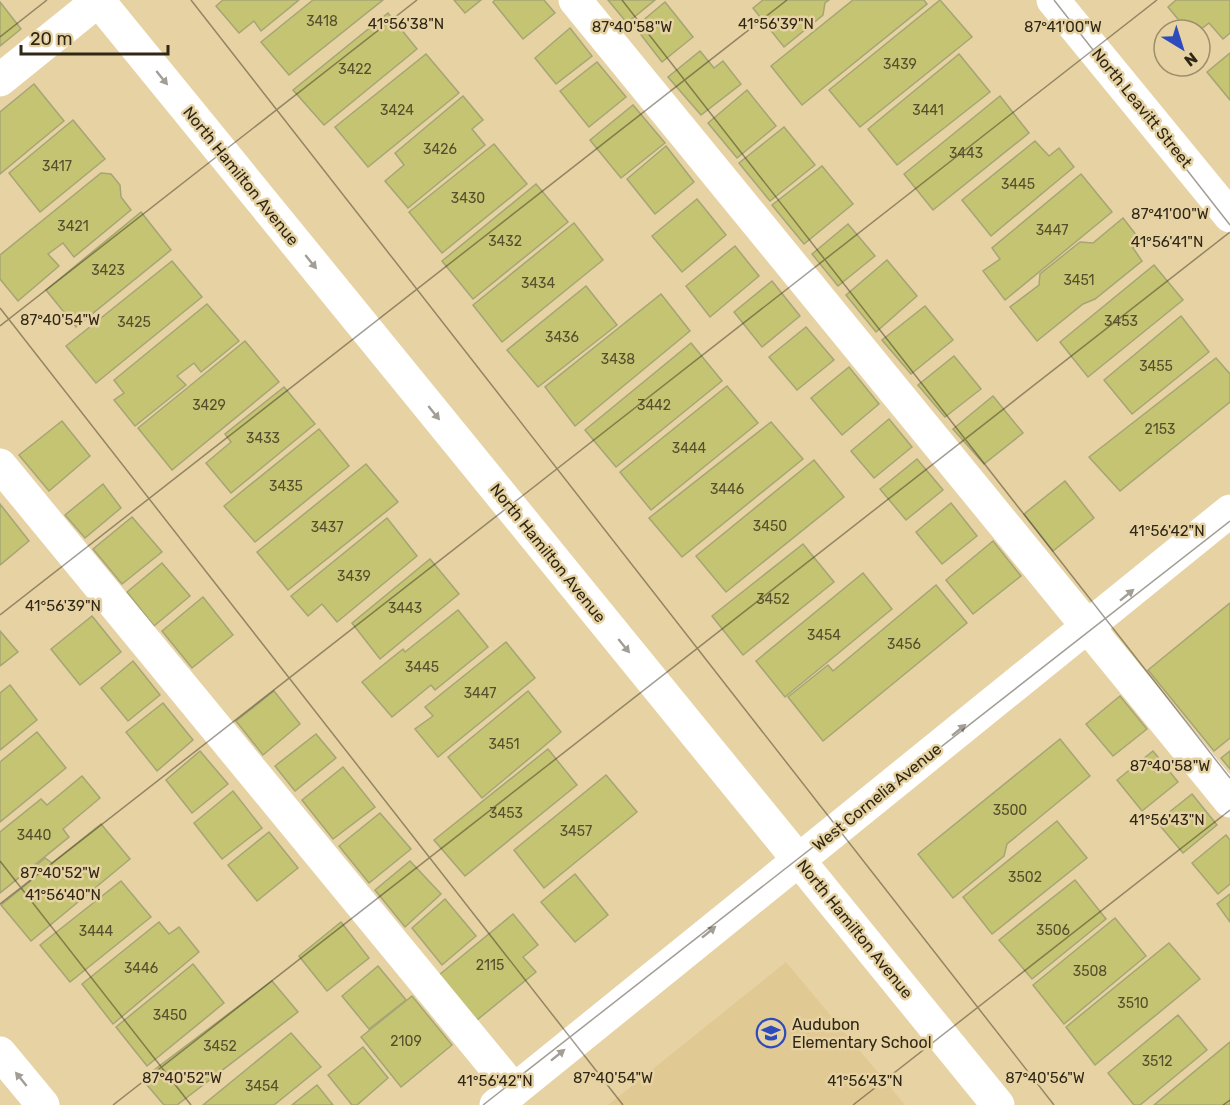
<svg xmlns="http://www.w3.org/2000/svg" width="1230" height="1105" font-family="Rubik,sans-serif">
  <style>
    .built { fill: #e1c993 }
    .building { fill: #c5c473; stroke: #a5a575; stroke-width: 1.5 }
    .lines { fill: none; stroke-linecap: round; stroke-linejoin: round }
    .minor { stroke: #fff; stroke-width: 33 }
    .oneway { fill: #a29e96 }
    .ticks { fill: none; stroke: #302816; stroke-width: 1.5; stroke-opacity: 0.45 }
    .labels { text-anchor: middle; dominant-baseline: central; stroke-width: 5; stroke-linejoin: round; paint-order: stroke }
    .number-label { font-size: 14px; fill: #554f2d }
    .street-label { font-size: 16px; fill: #302816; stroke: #e6d2a3 }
    .poi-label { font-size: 16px; fill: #302816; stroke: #e6d2a3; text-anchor: start }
    .ticks-label { font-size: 15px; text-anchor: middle; fill: #302816; stroke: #e6d2a3; stroke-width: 5; stroke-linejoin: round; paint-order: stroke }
  </style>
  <rect width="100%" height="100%" fill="#e6d2a3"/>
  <path class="built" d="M 786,962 L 905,1105 L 608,1105 Z"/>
  <g class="building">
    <path d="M 223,0 L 299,0 L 261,31 L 254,21 L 239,33 L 216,6 Z"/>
    <path d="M 313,0 L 383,0 L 289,75 L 261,42 Z"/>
    <path d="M 454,0 L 481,0 L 465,13 Z"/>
    <path d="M 495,0 L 544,0 L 555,13 L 523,39 L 493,2 Z"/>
    <path d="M 608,0 L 655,0 L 627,23 Z"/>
    <path d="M 763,0 L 829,0 L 825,3 L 823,15 L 784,47 L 753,8 Z"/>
    <path d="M 853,0 L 924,0 L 927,4 L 802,105 L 771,66 Z"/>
    <path d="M 940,0 L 972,37 L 860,127 L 829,90 Z"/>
    <path d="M 1176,0 L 1230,0 L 1230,33 L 1223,39 L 1209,23 L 1200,30 L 1187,30 L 1168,7 Z"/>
    <path d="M 0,2 L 21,29 L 0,46 Z"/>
    <path d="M 665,2 L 693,37 L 662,62 L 635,27 Z"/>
    <path d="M 388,13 L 417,49 L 324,125 L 293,90 Z"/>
    <path d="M 570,28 L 592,56 L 556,84 L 535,58 Z"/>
    <path d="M 700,51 L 714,68 L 723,61 L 741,84 L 701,115 L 668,77 Z"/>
    <path d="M 1230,53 L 1230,100 L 1207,72 Z"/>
    <path d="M 426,54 L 459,93 L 368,167 L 335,127 Z"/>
    <path d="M 959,54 L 990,92 L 897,165 L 868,129 Z"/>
    <path d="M 597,62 L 626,97 L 589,127 L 560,91 Z"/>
    <path d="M 34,84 L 64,121 L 0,174 L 0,112 Z"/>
    <path d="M 747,90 L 776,126 L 737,158 L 708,123 Z"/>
    <path d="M 463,96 L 483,120 L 472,129 L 485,145 L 408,208 L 385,181 L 404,165 L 395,153 Z"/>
    <path d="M 1000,96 L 1029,133 L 933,210 L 904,174 Z"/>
    <path d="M 633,105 L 665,143 L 621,178 L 590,140 Z"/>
    <path d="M 73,120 L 105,159 L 40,212 L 9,173 Z"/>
    <path d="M 784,127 L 815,165 L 770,201 L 739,163 Z"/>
    <path d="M 1035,141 L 1049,156 L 1059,148 L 1074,167 L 991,236 L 962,200 Z"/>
    <path d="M 494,144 L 527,184 L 442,253 L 409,212 Z"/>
    <path d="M 666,146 L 694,182 L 655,214 L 627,179 Z"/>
    <path d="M 822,166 L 853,204 L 804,244 L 772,205 Z"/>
    <path d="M 101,173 L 111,174 L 120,185 L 121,197 L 131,210 L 74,257 L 63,243 L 48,254 L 59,266 L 18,301 L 0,279 L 0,255 Z"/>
    <path d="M 1081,174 L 1112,212 L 1005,300 L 983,271 L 1000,259 L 992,248 Z"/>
    <path d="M 536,184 L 568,222 L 473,299 L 442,261 Z"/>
    <path d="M 697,199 L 726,235 L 682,272 L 652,236 Z"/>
    <path d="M 141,212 L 171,250 L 76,327 L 46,290 Z"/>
    <path d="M 1123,218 L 1140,240 L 1133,248 L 1142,261 L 1095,299 L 1083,304 L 1037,341 L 1010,307 L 1039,285 L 1040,274 L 1080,242 L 1093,243 Z"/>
    <path d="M 574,223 L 603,260 L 502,342 L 473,305 Z"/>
    <path d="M 848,224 L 875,256 L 838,286 L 812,254 Z"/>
    <path d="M 735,246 L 759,276 L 710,317 L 686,286 Z"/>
    <path d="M 887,260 L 917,296 L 876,332 L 846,295 Z"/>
    <path d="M 172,261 L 202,297 L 96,383 L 66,346 Z"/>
    <path d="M 1154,265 L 1183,300 L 1088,377 L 1060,342 Z"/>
    <path d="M 772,281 L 800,316 L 762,347 L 734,312 Z"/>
    <path d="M 586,286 L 617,325 L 538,387 L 507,350 Z"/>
    <path d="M 661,294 L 690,331 L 575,426 L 545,387 Z"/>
    <path d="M 207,304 L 239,341 L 201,372 L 194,363 L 177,376 L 186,385 L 135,426 L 114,400 L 124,393 L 114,380 Z"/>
    <path d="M 925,306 L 953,340 L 911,374 L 882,340 Z"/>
    <path d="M 1181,316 L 1209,352 L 1132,414 L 1104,380 Z"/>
    <path d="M 806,327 L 834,360 L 797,390 L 769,357 Z"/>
    <path d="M 245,341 L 279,382 L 172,470 L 138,428 Z"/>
    <path d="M 691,343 L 722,381 L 616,467 L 585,430 Z"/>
    <path d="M 954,356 L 981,389 L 945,417 L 918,385 Z"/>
    <path d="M 1216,358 L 1230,374 L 1230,402 L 1120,491 L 1089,457 Z"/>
    <path d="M 849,367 L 879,404 L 842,435 L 811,398 Z"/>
    <path d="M 727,386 L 758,423 L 651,510 L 620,472 Z"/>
    <path d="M 284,387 L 315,424 L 231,493 L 206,463 L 231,442 L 225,434 Z"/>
    <path d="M 993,396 L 1023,433 L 984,464 L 953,429 Z"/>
    <path d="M 889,419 L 912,447 L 874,478 L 851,451 Z"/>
    <path d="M 62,421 L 90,456 L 49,491 L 19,455 Z"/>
    <path d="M 771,422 L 803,459 L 682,557 L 649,518 Z"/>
    <path d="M 319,429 L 349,466 L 255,542 L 224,506 Z"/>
    <path d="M 917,459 L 943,490 L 906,520 L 880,489 Z"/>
    <path d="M 814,460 L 844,497 L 726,592 L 696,556 Z"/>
    <path d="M 366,464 L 398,502 L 288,590 L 257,552 Z"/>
    <path d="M 1065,481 L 1094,518 L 1053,551 L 1024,514 Z"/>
    <path d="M 103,484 L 121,508 L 85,538 L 65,515 Z"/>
    <path d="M 951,503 L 977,536 L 942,564 L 916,532 Z"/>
    <path d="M 0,504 L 29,541 L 0,565 Z"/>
    <path d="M 132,517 L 162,552 L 122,584 L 93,549 Z"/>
    <path d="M 387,518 L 417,556 L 337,622 L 322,604 L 308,616 L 291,596 Z"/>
    <path d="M 993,541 L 1021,576 L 973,614 L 946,580 Z"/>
    <path d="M 803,544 L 834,582 L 743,655 L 712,616 Z"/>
    <path d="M 430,559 L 459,594 L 380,659 L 352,623 Z"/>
    <path d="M 162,563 L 190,596 L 154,626 L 127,592 Z"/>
    <path d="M 863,573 L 892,609 L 785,697 L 756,661 Z"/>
    <path d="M 936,585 L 967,623 L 823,741 L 788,697 L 828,665 L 833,671 Z"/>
    <path d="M 203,597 L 233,635 L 192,668 L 162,631 Z"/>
    <path d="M 1230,603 L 1230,738 L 1214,751 L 1148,670 Z"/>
    <path d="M 458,610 L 488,647 L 435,690 L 431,685 L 392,717 L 362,682 L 403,649 L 405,652 Z"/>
    <path d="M 92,616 L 121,652 L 80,685 L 51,649 Z"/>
    <path d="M 0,631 L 18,652 L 0,666 Z"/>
    <path d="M 506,642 L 535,678 L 438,757 L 415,729 L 433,716 L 425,707 Z"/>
    <path d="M 133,661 L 160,695 L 128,721 L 101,688 Z"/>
    <path d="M 10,685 L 37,720 L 0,750 L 0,693 Z"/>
    <path d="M 274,691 L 300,724 L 263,755 L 236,721 Z"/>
    <path d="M 528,691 L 561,732 L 482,798 L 448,757 Z"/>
    <path d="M 1120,696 L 1147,729 L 1113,756 L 1086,724 Z"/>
    <path d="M 163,703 L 193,740 L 157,771 L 126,732 Z"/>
    <path d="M 37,732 L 66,768 L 0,822 L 0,762 Z"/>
    <path d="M 316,734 L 336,758 L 295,791 L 275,766 Z"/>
    <path d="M 1060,739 L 1090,776 L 1007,844 L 1004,856 L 953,898 L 918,854 Z"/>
    <path d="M 548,749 L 577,785 L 465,876 L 434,840 Z"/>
    <path d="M 200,751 L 228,784 L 192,813 L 166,780 Z"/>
    <path d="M 1153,751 L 1178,782 L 1142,811 L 1117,780 Z"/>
    <path d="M 1230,751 L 1230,769 L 1221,758 Z"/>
    <path d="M 343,767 L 375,807 L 333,839 L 302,800 Z"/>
    <path d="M 606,775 L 637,812 L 544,888 L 514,850 Z"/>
    <path d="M 82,776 L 100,798 L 63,829 L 69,837 L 0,893 L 0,832 L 41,799 L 47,805 Z"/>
    <path d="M 233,791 L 262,828 L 222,859 L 194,823 Z"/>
    <path d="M 1192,794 L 1217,825 L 1183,853 L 1157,822 Z"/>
    <path d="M 380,813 L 411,849 L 369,883 L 339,846 Z"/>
    <path d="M 1057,821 L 1087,858 L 992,934 L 963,897 Z"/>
    <path d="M 101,824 L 130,859 L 31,941 L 1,905 L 32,880 L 26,874 L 45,858 L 52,863 Z"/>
    <path d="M 269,832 L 298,868 L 257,901 L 228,865 Z"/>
    <path d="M 1226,835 L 1230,840 L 1230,884 L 1218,894 L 1192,863 Z"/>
    <path d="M 410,861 L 441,894 L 405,927 L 375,890 Z"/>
    <path d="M 575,874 L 608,915 L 575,942 L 541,902 Z"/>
    <path d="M 1075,880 L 1106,919 L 1032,979 L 999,940 Z"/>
    <path d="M 121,881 L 151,917 L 70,982 L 40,945 Z"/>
    <path d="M 1230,894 L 1230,922 L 1217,904 Z"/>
    <path d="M 445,899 L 476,936 L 442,965 L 412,928 Z"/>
    <path d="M 513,914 L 538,945 L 523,957 L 536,972 L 477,1020 L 439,975 Z"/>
    <path d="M 1115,918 L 1146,956 L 1064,1024 L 1033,985 Z"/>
    <path d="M 159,922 L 169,934 L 179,927 L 199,952 L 113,1024 L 82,984 Z"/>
    <path d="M 341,922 L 369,958 L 327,991 L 299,956 Z"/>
    <path d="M 1169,943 L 1200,979 L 1095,1065 L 1066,1027 Z"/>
    <path d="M 193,964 L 224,1003 L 147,1066 L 116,1027 Z"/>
    <path d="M 378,966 L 406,1000 L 369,1029 L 342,996 Z"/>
    <path d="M 272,981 L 298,1012 L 177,1105 L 164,1105 L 142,1079 Z"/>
    <path d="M 412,996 L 452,1045 L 401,1087 L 361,1037 Z"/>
    <path d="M 1178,1015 L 1207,1050 L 1140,1105 L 1134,1105 L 1108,1073 Z"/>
    <path d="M 291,1033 L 321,1067 L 274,1105 L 203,1105 Z"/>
    <path d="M 1230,1042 L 1230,1104 L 1229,1105 L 1154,1105 Z"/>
    <path d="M 363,1047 L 388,1078 L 357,1105 L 352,1105 L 328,1075 Z"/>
    <path d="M 317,1085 L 333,1105 L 292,1105 Z"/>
  </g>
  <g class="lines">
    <g class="minor">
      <path d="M 98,0 L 998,1105"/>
      <path d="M 575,0 L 1230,801"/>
      <path d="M 1053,0 L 1230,216"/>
      <path d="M 0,80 L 99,0"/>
      <path d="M 0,465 L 514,1090"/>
      <path d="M 0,1053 L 43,1105"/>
      <path d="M 496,1105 L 1230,511"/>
    </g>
  </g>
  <defs><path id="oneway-solid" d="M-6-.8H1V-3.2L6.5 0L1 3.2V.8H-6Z" transform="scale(1.5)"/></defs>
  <g class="oneway">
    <use href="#oneway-solid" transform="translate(162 78) rotate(51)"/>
    <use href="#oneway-solid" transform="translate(311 262) rotate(51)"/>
    <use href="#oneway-solid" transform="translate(434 413) rotate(51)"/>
    <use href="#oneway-solid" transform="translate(1127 595) rotate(-39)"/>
    <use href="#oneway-solid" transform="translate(624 646) rotate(51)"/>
    <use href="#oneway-solid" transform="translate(959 730) rotate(-39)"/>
    <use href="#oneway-solid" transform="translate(709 932) rotate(-39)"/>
    <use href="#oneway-solid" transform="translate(558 1055) rotate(-39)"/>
    <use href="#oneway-solid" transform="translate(21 1079) rotate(-129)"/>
  </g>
  <path class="ticks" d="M 191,0 L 1054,1105M 622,0 L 1230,778M 1054,0 L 1230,225M 0,37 L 47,0M 0,308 L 623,1105M 0,326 L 417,0M 0,615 L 787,0M 0,861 L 191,1105M 0,904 L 1157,0M 113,1105 L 1230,232M 483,1105 L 1230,521M 853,1105 L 1230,810M 1223,1105 L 1230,1100"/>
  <defs>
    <g id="school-ring" transform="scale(1.5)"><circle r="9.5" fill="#e6d2a3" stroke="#2e4bbc" stroke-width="1.5"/><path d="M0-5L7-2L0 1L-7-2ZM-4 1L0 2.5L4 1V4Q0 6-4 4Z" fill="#2e4bbc"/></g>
  </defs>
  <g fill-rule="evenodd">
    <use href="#school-ring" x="771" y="1033"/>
  </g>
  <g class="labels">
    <g class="number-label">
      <text x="322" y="21">3418</text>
      <text x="900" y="64">3439</text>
      <text x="355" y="69">3422</text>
      <text x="397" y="110">3424</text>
      <text x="928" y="110">3441</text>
      <text x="440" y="149">3426</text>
      <text x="966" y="153">3443</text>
      <text x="57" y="166">3417</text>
      <text x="1018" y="184">3445</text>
      <text x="468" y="198">3430</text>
      <text x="73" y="226">3421</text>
      <text x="1052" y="230">3447</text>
      <text x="505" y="241">3432</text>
      <text x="108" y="270">3423</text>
      <text x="1079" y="280">3451</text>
      <text x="538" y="283">3434</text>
      <text x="1121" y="321">3453</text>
      <text x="134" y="322">3425</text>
      <text x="562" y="337">3436</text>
      <text x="618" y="359">3438</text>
      <text x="1156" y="366">3455</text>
      <text x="209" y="405">3429</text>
      <text x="654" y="405">3442</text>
      <text x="1160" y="429">2153</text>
      <text x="263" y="438">3433</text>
      <text x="689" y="448">3444</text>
      <text x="286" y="486">3435</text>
      <text x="727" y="489">3446</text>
      <text x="770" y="526">3450</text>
      <text x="327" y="527">3437</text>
      <text x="354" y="576">3439</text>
      <text x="773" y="599">3452</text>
      <text x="405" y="608">3443</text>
      <text x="824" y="635">3454</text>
      <text x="904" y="644">3456</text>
      <text x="422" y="667">3445</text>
      <text x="480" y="693">3447</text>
      <text x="504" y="744">3451</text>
      <text x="1010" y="810">3500</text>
      <text x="506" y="813">3453</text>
      <text x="576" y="831">3457</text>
      <text x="34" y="835">3440</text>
      <text x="1025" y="877">3502</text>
      <text x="1053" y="930">3506</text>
      <text x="96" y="931">3444</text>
      <text x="490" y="965">2115</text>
      <text x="141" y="968">3446</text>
      <text x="1090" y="971">3508</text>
      <text x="1133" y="1003">3510</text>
      <text x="170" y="1015">3450</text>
      <text x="406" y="1041">2109</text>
      <text x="220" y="1046">3452</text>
      <text x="1157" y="1061">3512</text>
      <text x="262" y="1086">3454</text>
    </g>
    <g class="street-label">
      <text transform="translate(1142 108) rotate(51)">North Leavitt Street</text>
      <text transform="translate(241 176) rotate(51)">North Hamilton Avenue</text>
      <text transform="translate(548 553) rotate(51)">North Hamilton Avenue</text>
      <text transform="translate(877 797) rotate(-39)">West Cornelia Avenue</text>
      <text transform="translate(855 929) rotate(51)">North Hamilton Avenue</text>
    </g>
    <g class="poi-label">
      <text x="792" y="1024">Audubon<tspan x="792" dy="18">Elementary School</tspan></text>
    </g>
  </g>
  <g class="ticks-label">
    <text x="406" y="29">41°56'38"N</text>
    <text x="776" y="29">41°56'39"N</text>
    <text x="632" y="32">87°40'58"W</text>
    <text x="1063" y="32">87°41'00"W</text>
    <text x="1170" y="219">87°41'00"W</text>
    <text x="1167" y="247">41°56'41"N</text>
    <text x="60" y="325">87°40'54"W</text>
    <text x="1167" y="536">41°56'42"N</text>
    <text x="63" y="611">41°56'39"N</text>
    <text x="1170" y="771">87°40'58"W</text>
    <text x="1167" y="825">41°56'43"N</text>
    <text x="60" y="878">87°40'52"W</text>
    <text x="63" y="900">41°56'40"N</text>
    <text x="182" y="1083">87°40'52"W</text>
    <text x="613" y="1083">87°40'54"W</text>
    <text x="1045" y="1083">87°40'56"W</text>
    <text x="495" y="1086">41°56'42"N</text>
    <text x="865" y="1086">41°56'43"N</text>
  </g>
  <g transform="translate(1182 48) rotate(142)"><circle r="28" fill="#e6d2a3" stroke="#9d8e6b" stroke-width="1.5"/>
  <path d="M0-4.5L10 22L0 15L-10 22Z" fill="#2e4bbc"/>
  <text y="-9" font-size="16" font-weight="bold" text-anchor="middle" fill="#302816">N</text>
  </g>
  <path d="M21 45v9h147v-9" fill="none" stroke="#302816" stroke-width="3"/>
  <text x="30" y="45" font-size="18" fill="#302816" stroke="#e6d2a3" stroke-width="4.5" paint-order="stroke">20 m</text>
</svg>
